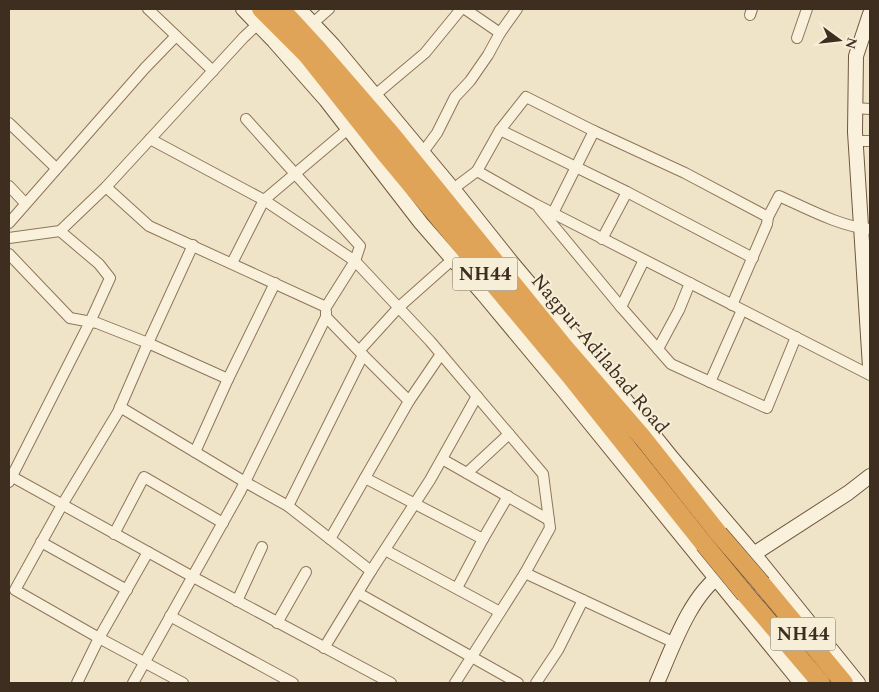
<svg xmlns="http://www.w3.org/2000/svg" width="879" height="692" font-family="Spectral,serif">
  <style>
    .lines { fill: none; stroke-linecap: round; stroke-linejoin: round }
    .street-casing { stroke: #8d765c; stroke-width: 12 }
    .secondary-casing { stroke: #6f573f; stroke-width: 16 }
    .highway-casing { stroke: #5b4430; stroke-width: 19 }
    .street { stroke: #faf1dc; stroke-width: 10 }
    .secondary { stroke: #faf1dc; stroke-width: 14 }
    .highway { stroke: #e0a458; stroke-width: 18 }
    .highway-bridge-casing { stroke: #5b4430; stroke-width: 19; stroke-linecap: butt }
    .highway-bridge { stroke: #e0a458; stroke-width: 18 }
    .labels { text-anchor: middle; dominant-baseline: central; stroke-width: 4; stroke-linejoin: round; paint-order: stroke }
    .shield { fill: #f7eed8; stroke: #756857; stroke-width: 1 }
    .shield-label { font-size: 19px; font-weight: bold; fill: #3d2e20 }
    .street-label { font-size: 20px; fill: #3d2e20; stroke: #f7eed8 }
  </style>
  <rect width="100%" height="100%" fill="#f0e4c8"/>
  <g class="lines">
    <g class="street-casing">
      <g id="street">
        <path d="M 148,9 L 213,71"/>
        <path d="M 465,9 L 500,33"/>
        <path d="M 750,15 L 752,9"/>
        <path d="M 313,23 L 329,9"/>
        <path d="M 797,38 L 807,9"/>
        <path d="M 375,95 L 425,53 L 461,9"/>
        <path d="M 855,108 L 870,109"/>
        <path d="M 9,123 L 56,168"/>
        <path d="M 500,130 L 627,192 L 753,258"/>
        <path d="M 150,139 L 264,200 L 355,261 L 360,246 L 246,119"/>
        <path d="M 855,141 L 870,141"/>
        <path d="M 423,152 L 437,133 L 455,97 L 470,81 L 488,55 L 500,33 L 517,9"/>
        <path d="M 477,171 L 500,130 L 526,97 L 594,131"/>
        <path d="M 9,186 L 25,203"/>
        <path d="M 106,187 L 149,226 L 326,307 L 355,261 L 430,341 L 543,474 L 550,528 L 525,573 L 675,643"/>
        <path d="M 453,189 L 477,171 L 535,204 L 870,375"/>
        <path d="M 539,208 L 621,307"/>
        <path d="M 553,213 L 594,131 L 685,173 L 768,217"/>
        <path d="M 9,223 L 145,68 L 176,36"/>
        <path d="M 9,238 L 60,231 L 106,187 L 244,37 L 258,24"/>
        <path d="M 602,239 L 627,192"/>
        <path d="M 9,254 L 70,318 L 97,323 L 148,343 L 193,245"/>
        <path d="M 644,260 L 621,307 L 671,364 L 767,408 L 796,337"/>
        <path d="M 232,263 L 264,200 L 348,129"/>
        <path d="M 732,305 L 767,224 L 768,217 L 779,196 C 806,208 841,227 870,229"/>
        <path d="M 326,312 L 326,317 L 359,351 L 399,307 L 453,259"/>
        <path d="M 658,349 L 679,310 L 690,283"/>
        <path d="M 360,352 L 409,401 L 441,354"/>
        <path d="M 710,382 L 742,310"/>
        <path d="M 120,407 L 245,482 L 288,506 L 363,355"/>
        <path d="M 195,452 L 228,379 L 275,283"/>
        <path d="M 442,459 L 549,520"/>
        <path d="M 467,473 L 509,434"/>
        <path d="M 9,475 L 193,577 L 391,683"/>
        <path d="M 365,478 L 483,539"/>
        <path d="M 9,482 L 90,322 L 110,278 L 99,264 L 60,231"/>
        <path d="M 288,506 L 371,571 L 324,648"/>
        <path d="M 114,534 L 144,477 L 223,523"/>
        <path d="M 330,539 L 409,401"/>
        <path d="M 41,542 L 127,590"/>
        <path d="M 385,550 L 500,612"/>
        <path d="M 371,571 L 430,480 L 477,396"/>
        <path d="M 457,588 L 483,539 L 508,496"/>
        <path d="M 358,593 L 518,683"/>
        <path d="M 237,601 L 262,547"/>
        <path d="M 170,616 L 293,683"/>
        <path d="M 277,623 L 306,572"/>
        <path d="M 77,683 L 99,638 L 148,552"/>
        <path d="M 133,683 L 240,492 L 326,317"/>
        <path d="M 183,683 L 99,638 L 15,590 L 62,505 L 118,412 L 148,343 L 228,379"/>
        <path d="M 455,683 L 525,573"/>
        <path d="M 536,683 L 558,650 L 583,600"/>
      </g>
    </g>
    <g class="secondary-casing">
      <g id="secondary">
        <path d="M 243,9 L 274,41 L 326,100 L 421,223 L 483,294 L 563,390 L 801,683"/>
        <path d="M 299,9 L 333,45 L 458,195 L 513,264 L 588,353 L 672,458 L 754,554 L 858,683"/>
        <path d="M 870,14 L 856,56 L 855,132 L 870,367"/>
        <path d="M 746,559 L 848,493 L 870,476"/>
        <path d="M 657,683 C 672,649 690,595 722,574"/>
      </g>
    </g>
    <g class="highway-casing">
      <g id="highway">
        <path d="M 261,9 L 307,55 L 383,151 L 571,377 L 704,544"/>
        <path d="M 281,9 L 315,46 L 392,135 L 565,348 L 643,438 L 719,534"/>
        <path d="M 762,584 L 844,683"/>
        <path d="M 745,594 L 821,683"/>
      </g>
    </g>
    <use href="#street" class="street"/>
    <use href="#secondary" class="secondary"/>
    <use href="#highway" class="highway"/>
    <g class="highway-bridge-casing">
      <g id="highway-bridge">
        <path d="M 719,534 L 762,584"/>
        <path d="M 704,544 L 745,594"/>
      </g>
    </g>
    <use href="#highway-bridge" class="highway-bridge"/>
  </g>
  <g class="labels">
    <g class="shield">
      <rect x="452.5" y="257.5" width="65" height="33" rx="4"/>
      <rect x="770.5" y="617.5" width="65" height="33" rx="4"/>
    </g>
    <g class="shield-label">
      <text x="485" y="274">NH44</text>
      <text x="803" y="634">NH44</text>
    </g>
    <g class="street-label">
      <text transform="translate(600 354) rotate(50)">Nagpur Adilabad Road</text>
    </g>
  </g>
  <rect width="879" height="692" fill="none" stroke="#3d2e20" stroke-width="20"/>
  <g transform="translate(839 40) rotate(105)" stroke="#f7eed8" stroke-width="4" paint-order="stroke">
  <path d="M0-4L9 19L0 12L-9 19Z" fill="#3d2e20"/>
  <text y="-8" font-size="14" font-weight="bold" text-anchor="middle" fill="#3d2e20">N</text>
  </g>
</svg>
